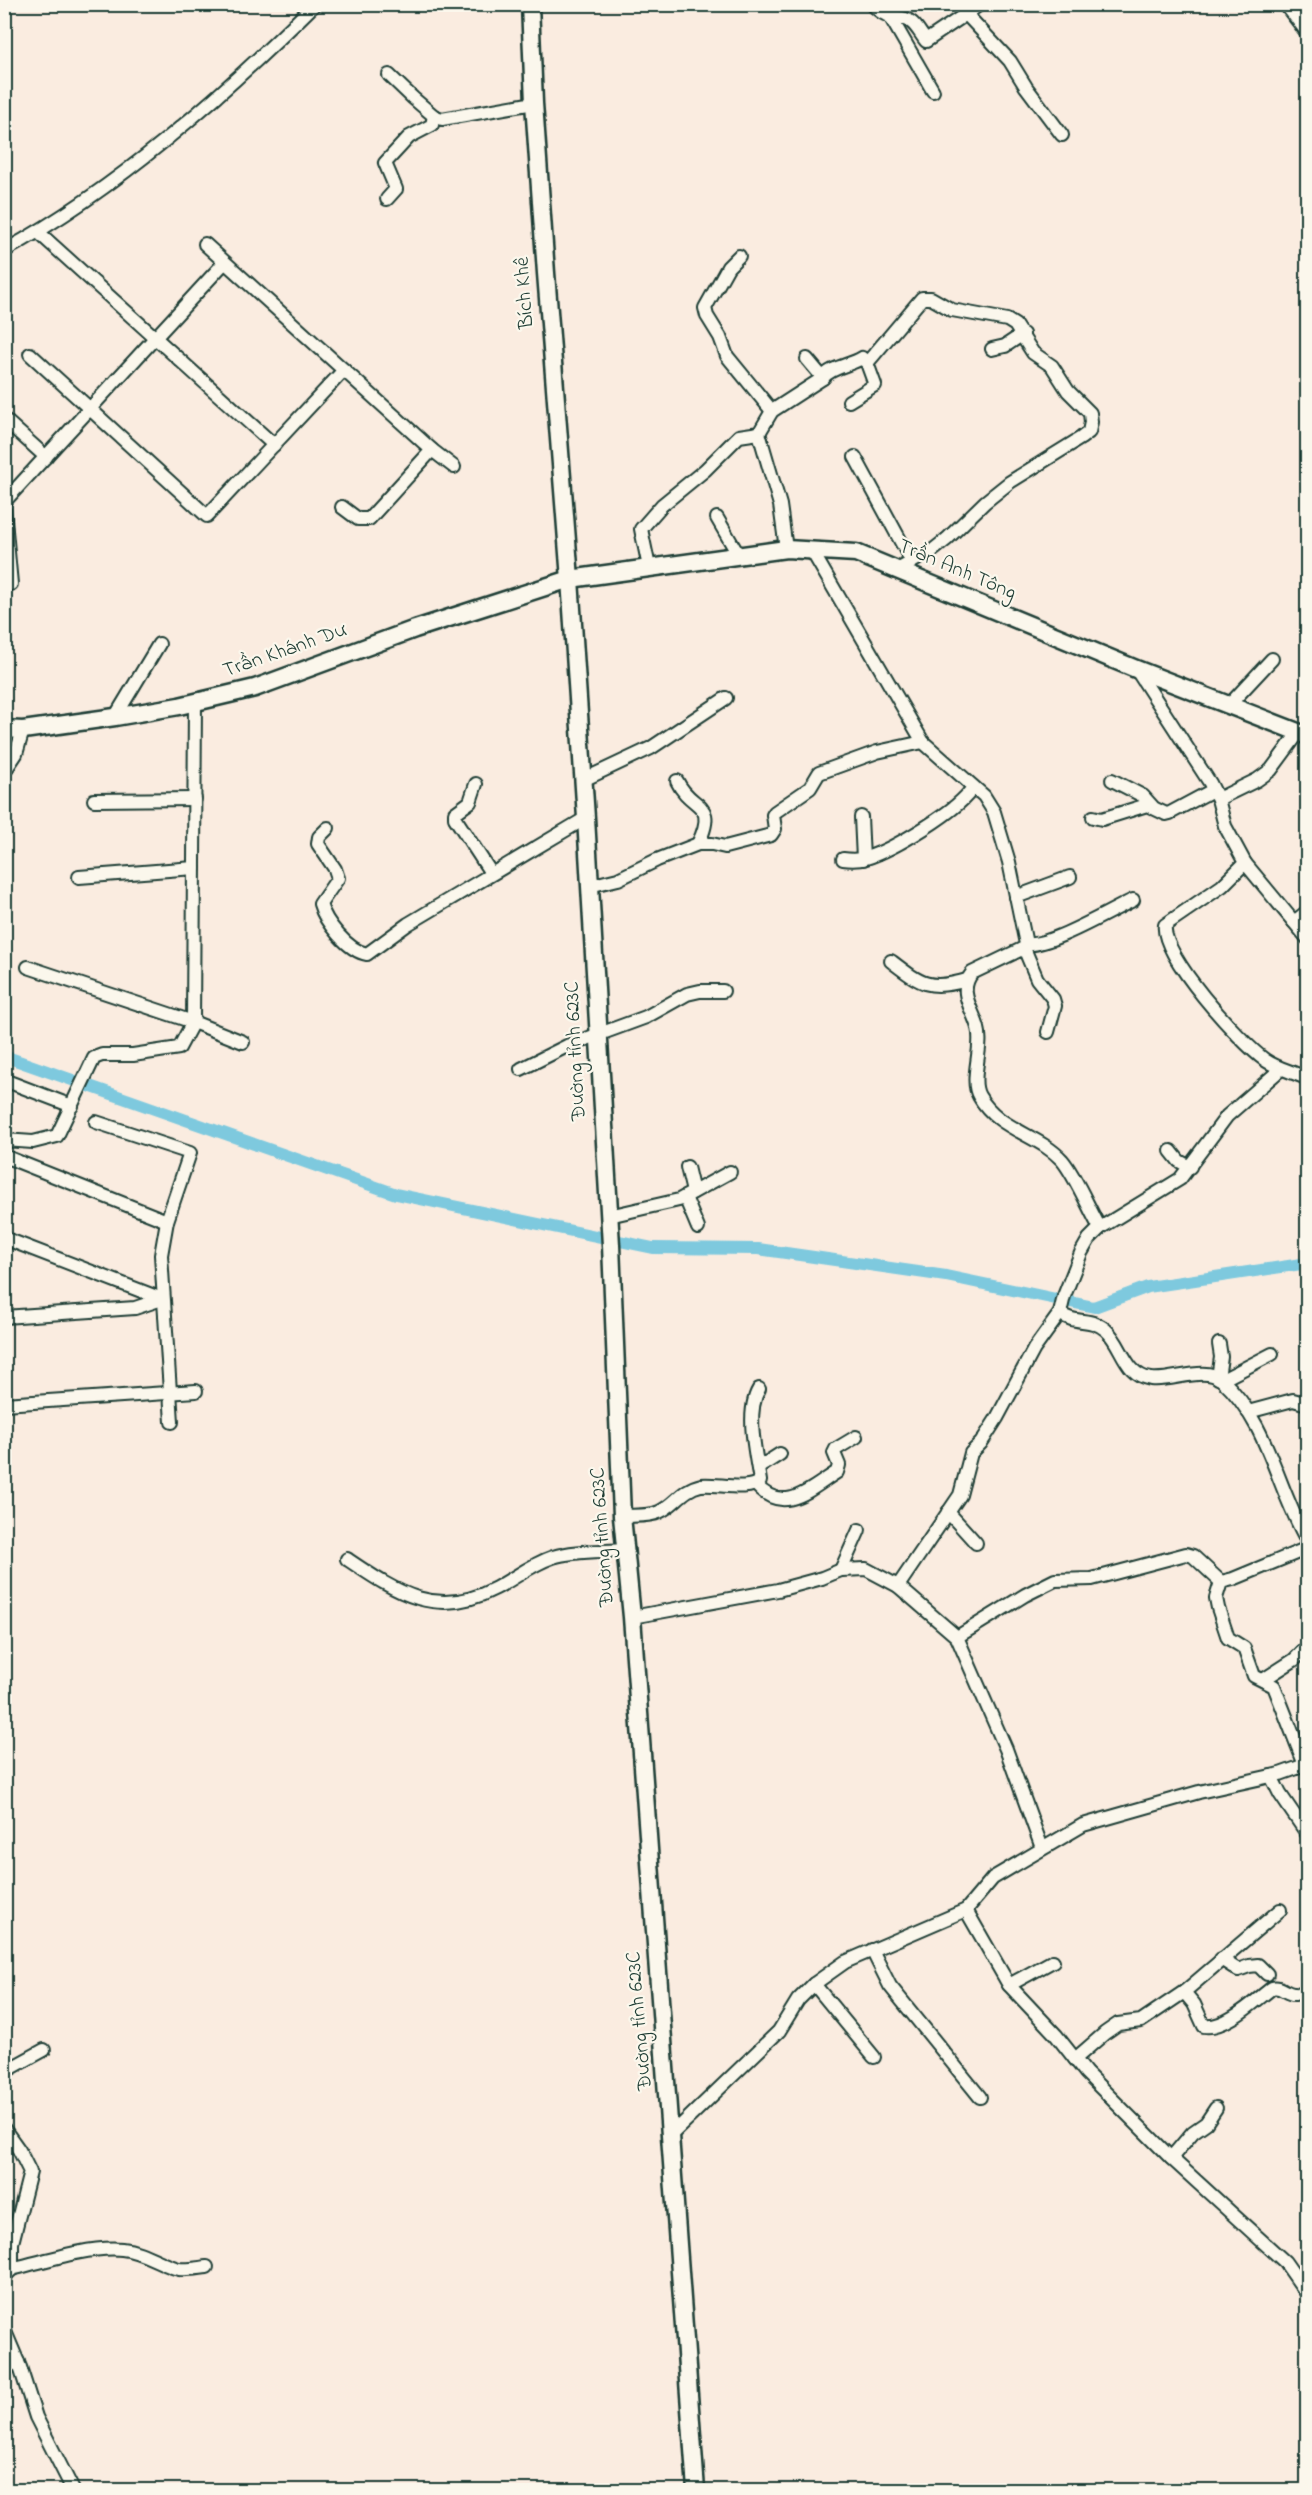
<svg xmlns="http://www.w3.org/2000/svg" width="1312" height="2495" font-family="'Indie Flower',sans-serif">
  <style>
    .lines { fill: none; stroke-linecap: round; stroke-linejoin: round }
    .canal { stroke: #7ec9de; stroke-width: 12 }
    .street-casing { stroke: #1f3d34; stroke-width: 16 }
    .secondary-casing { stroke: #1f3d34; stroke-width: 21 }
    .street { stroke: #fbf7ec; stroke-width: 12 }
    .secondary { stroke: #fbf7ec; stroke-width: 16 }
    .labels { text-anchor: middle; dominant-baseline: central; stroke-width: 4.5; stroke-linejoin: round; paint-order: stroke }
    .street-label { font-size: 21px; fill: #1f3d34; stroke: #fbf7ec }
  </style>
  <rect width="100%" height="100%" fill="#faece0"/>
  <filter id="ink" filterUnits="userSpaceOnUse"><feTurbulence type="fractalNoise" baseFrequency=".0167" numOctaves="2"/><feDisplacementMap in="SourceGraphic" scale="12" xChannelSelector="R" yChannelSelector="G"/><feConvolveMatrix kernelMatrix="1 2 1 2 8 2 1 2 1" color-interpolation-filters="sRGB"/></filter>
  <g filter="url(#ink)">
    <g class="lines">
      <path class="canal" d="M 4,1056 L 396,1194 L 653,1248 L 758,1249 L 946,1276 L 1094,1307 L 1148,1287 L 1308,1263"/>
      <g class="street-casing">
        <g id="street">
          <path d="M 872,4 C 889,23 898,12 911,22 C 917,26 921,35 926,41 L 966,14 L 1010,61 L 1026,87 L 1062,135"/>
          <path d="M 960,4 L 966,14 L 980,4"/>
          <path d="M 891,18 L 933,91"/>
          <path d="M 389,75 L 413,98 L 434,116 L 442,119 L 534,103"/>
          <path d="M 387,199 L 396,189 L 385,163 L 409,137 L 432,125 L 434,116"/>
          <path d="M 38,232 L 274,445"/>
          <path d="M 205,244 L 432,450 L 454,467"/>
          <path d="M 4,251 C 117,189 223,95 315,4"/>
          <path d="M 739,256 L 728,267 L 705,308 L 707,316 L 720,337 L 727,356 L 772,411"/>
          <path d="M 992,349 L 1005,346 L 1023,334"/>
          <path d="M 30,354 L 207,516 L 344,370"/>
          <path d="M 807,359 L 823,378"/>
          <path d="M 867,363 L 922,298 L 931,298 L 952,310 L 1007,320 L 1015,325 L 1033,353 L 1052,366 L 1068,391 L 1090,413 L 1091,422 L 1089,432 L 1081,438 L 1010,482 L 985,502 L 947,539 L 932,551 L 899,569"/>
          <path d="M 4,419 L 46,457"/>
          <path d="M 759,433 L 780,505 L 786,549"/>
          <path d="M 855,457 L 912,562"/>
          <path d="M 4,502 L 224,263"/>
          <path d="M 342,507 L 358,519 L 369,519 L 432,450"/>
          <path d="M 4,509 L 11,584"/>
          <path d="M 717,518 L 739,556"/>
          <path d="M 812,551 L 923,742 L 984,796 L 994,812 L 1009,862 L 1026,944 L 1024,948 L 972,973 C 957,992 973,1009 978,1028 C 984,1048 969,1079 979,1096 C 998,1130 1038,1134 1062,1160 C 1075,1175 1089,1209 1100,1228"/>
          <path d="M 649,567 L 641,529 L 662,505 L 705,470 L 739,436 L 759,433 L 772,411 L 823,378 C 830,367 851,365 862,358 L 867,363 L 875,385 L 849,401"/>
          <path d="M 1136,669 L 1210,783 L 1218,799 L 1225,826 L 1245,863 L 1222,886 L 1165,925 C 1160,955 1240,1042 1265,1060 C 1278,1069 1294,1072 1308,1079"/>
          <path d="M 1230,704 L 1272,659"/>
          <path d="M 115,717 L 159,644"/>
          <path d="M 4,772 L 16,754 L 23,730"/>
          <path d="M 583,780 L 651,748 L 726,698"/>
          <path d="M 1112,780 L 1143,796 L 1152,806"/>
          <path d="M 677,781 C 691,811 719,800 698,844"/>
          <path d="M 476,784 L 470,802 L 455,813 L 455,818 L 491,873"/>
          <path d="M 1218,799 L 1257,780 L 1271,770 L 1299,732"/>
          <path d="M 94,800 L 195,799"/>
          <path d="M 861,817 L 863,859"/>
          <path d="M 1093,817 L 1102,819 L 1147,805 L 1166,814 L 1170,813 L 1213,790"/>
          <path d="M 328,828 L 319,837 L 318,844 L 335,869 L 338,878 L 320,904 C 325,922 348,951 367,954 L 408,924 L 586,818"/>
          <path d="M 843,859 C 851,860 859,860 866,858 C 892,850 960,810 973,787"/>
          <path d="M 1245,863 L 1308,939"/>
          <path d="M 79,877 L 194,868"/>
          <path d="M 589,886 L 618,879 L 657,860 L 698,844 L 712,844 L 725,847 L 771,835 L 775,829 L 773,815 L 775,812 L 810,788 L 819,773 L 877,752 L 923,742"/>
          <path d="M 1016,897 L 1070,877"/>
          <path d="M 1294,922 L 1308,911"/>
          <path d="M 1026,944 C 1047,948 1112,910 1133,900"/>
          <path d="M 1024,948 L 1037,979 L 1053,999 L 1055,1006 L 1048,1032"/>
          <path d="M 891,961 C 921,984 929,991 967,980"/>
          <path d="M 28,967 L 193,1022 L 243,1042"/>
          <path d="M 521,1069 L 567,1046 L 646,1017 L 687,994 L 700,991 L 723,991"/>
          <path d="M 4,1080 L 72,1106"/>
          <path d="M 96,1122 L 190,1153 L 167,1221 L 161,1255 L 172,1422"/>
          <path d="M 4,1140 L 33,1142 L 57,1136 L 94,1058 L 102,1055 L 133,1055 L 179,1048 L 193,1022 L 195,702"/>
          <path d="M 1171,1151 L 1179,1161 L 1190,1167"/>
          <path d="M 4,1156 L 167,1221"/>
          <path d="M 687,1167 L 693,1192"/>
          <path d="M 685,1197 L 698,1228"/>
          <path d="M 609,1216 L 679,1200 L 730,1172"/>
          <path d="M 4,1238 L 162,1299"/>
          <path d="M 1060,1313 C 1074,1325 1092,1317 1106,1330 C 1123,1345 1124,1375 1151,1379 C 1171,1382 1206,1365 1222,1380 C 1269,1423 1277,1490 1308,1542"/>
          <path d="M 4,1317 L 135,1308 L 162,1299"/>
          <path d="M 1218,1378 L 1221,1357 L 1219,1344"/>
          <path d="M 1222,1380 L 1272,1354"/>
          <path d="M 4,1404 L 196,1391"/>
          <path d="M 1248,1412 L 1293,1400 L 1304,1403"/>
          <path d="M 758,1468 L 780,1454"/>
          <path d="M 756,1485 C 784,1516 810,1489 837,1472 L 839,1465 L 834,1453 L 836,1449 L 856,1437"/>
          <path d="M 948,1512 L 976,1543"/>
          <path d="M 622,1516 C 633,1515 649,1517 659,1512 C 675,1505 682,1489 701,1485 C 717,1483 748,1492 760,1481 C 756,1455 745,1412 759,1389"/>
          <path d="M 347,1559 C 396,1592 436,1620 496,1588 C 515,1578 532,1564 553,1557 C 575,1550 603,1552 626,1550"/>
          <path d="M 841,1570 L 859,1530"/>
          <path d="M 1221,1582 L 1216,1598 L 1218,1608 L 1228,1638 L 1244,1648 L 1254,1676 L 1274,1686 L 1305,1765"/>
          <path d="M 898,1586 L 960,1495 L 971,1453 L 981,1443 L 997,1418 L 1034,1349 L 1060,1313 L 1064,1296 L 1081,1253 L 1089,1239 L 1100,1228 L 1180,1179 L 1227,1116 L 1281,1069"/>
          <path d="M 632,1617 L 778,1590 L 822,1578 L 841,1570 L 866,1569 L 898,1586 L 957,1637 L 1006,1749 L 1042,1848"/>
          <path d="M 957,1637 L 1025,1595 L 1055,1580 L 1092,1579 L 1186,1554 L 1193,1556 L 1221,1582 L 1233,1579 L 1308,1548"/>
          <path d="M 1263,1680 L 1294,1660 L 1304,1650"/>
          <path d="M 1271,1776 L 1280,1794 L 1308,1835"/>
          <path d="M 966,1910 L 1009,1985 L 1056,2035 L 1086,2073 L 1171,2158 L 1285,2262 L 1308,2295"/>
          <path d="M 872,1950 L 890,1986 L 980,2097"/>
          <path d="M 1221,1959 L 1238,1970 L 1249,1966 L 1258,1965 L 1267,1974"/>
          <path d="M 814,1984 L 874,2057"/>
          <path d="M 1009,1985 L 1053,1961"/>
          <path d="M 1184,1992 L 1194,2004 L 1204,2026 C 1225,2030 1256,2000 1272,1988 C 1282,1985 1286,1995 1295,1994"/>
          <path d="M 1075,2059 L 1105,2033 L 1118,2024 L 1141,2021 L 1184,1992 L 1280,1910"/>
          <path d="M 4,2072 L 44,2050"/>
          <path d="M 4,2129 L 19,2150 L 30,2172 L 12,2243 L 12,2269 L 4,2277"/>
          <path d="M 671,2135 L 779,2031 L 798,2000 L 814,1984 L 845,1962 L 966,1910 L 993,1878 L 1083,1825 L 1199,1792 L 1280,1774 L 1308,1764"/>
          <path d="M 1171,2158 L 1193,2132 L 1206,2123 L 1216,2108"/>
          <path d="M 12,2269 C 44,2261 89,2246 122,2249 C 144,2251 161,2265 179,2269 C 189,2270 198,2268 207,2267"/>
          <path d="M 4,2329 L 20,2367 L 36,2417 L 73,2490"/>
          <path d="M 4,2367 L 18,2362"/>
        </g>
      </g>
      <g class="secondary-casing">
        <g id="secondary">
          <path d="M 530,4 L 534,103 L 546,273 L 570,579 L 586,818 L 611,1245 L 622,1516 L 632,1617 L 696,2490"/>
          <path d="M 1288,4 L 1308,30"/>
          <path d="M 4,729 L 23,730 L 115,717 L 179,706 L 255,688 L 415,629 L 570,579 L 786,549 L 856,553 L 1136,669 L 1308,736"/>
        </g>
      </g>
      <use href="#street" class="street"/>
      <use href="#secondary" class="secondary"/>
    </g>
  </g>
  <g class="labels">
    <g class="street-label">
      <text transform="translate(525 293) rotate(-94)">Bích Khê</text>
      <text transform="translate(957 570) rotate(23)">Trần Anh Tông</text>
      <text transform="translate(285 651) rotate(-19)">Trần Khánh Dư</text>
      <text transform="translate(576 1051) rotate(-93)">Đường tỉnh 623C</text>
      <text transform="translate(603 1537) rotate(-94)">Đường tỉnh 623C</text>
      <text transform="translate(640 2021) rotate(-95)">Đường tỉnh 623C</text>
    </g>
  </g>
  <rect width="1312" height="2495" fill="none" stroke="#fbf7ec" stroke-width="24"/>
  <rect x="12" y="12" width="1288" height="2471" fill="none" stroke="#1f3d34" stroke-width="2" filter="url(#ink)"/>
</svg>
